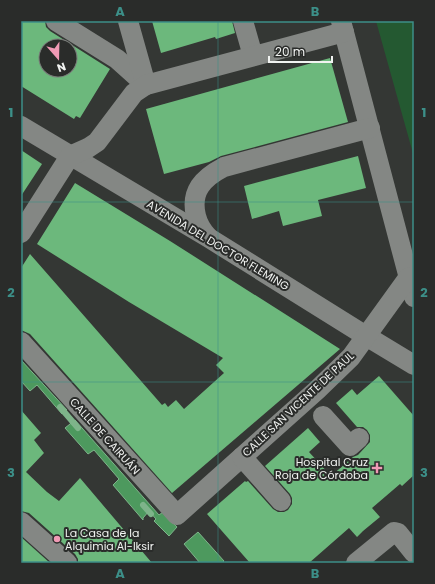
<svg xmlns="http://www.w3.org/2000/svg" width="435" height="584" font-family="Poppins,sans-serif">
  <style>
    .green { fill: #245931 }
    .water { fill: #4d995e; stroke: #7eb48a }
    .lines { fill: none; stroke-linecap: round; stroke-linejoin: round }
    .stream { stroke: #7eb48a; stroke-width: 6 }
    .building { fill: #6cb87c; fill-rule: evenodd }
    .minor { stroke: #848784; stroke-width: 20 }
    .grid { fill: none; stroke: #3c8f88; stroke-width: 1; stroke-opacity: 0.55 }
    .poi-dot { fill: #f09ab5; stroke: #2a2c2a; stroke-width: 1.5 }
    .labels { text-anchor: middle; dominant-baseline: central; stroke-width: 4; stroke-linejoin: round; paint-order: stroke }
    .street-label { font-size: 11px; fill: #f1f3f1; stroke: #2a2c2a }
    .poi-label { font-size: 11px; fill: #f1f3f1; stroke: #2a2c2a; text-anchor: end }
    .neatline { fill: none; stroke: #3c8f88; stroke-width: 1.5 }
    .grid-label { font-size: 13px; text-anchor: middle; font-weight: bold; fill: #3c8f88 }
  </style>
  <rect width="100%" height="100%" fill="#343734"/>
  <path class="green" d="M 376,21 L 414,21 L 414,157 Z"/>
  <g class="water">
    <path d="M 21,360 L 67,410 L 62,414 L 37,385 L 30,391 L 21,381 Z"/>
    <path d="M 75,420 L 159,515 L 163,512 L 177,527 L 169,536 L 154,521 L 156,519 L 149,511 L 143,518 L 143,520 L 113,485 L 119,479 L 94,450 L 88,454 L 65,428 Z"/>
    <path d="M 198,532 L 224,561 L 222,563 L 200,563 L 184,544 Z"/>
  </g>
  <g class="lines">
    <g class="stream">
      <path d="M 60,407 L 78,428"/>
      <path d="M 143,505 L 151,514"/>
    </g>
  </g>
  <g class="building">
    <path d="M 21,21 L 45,21 L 46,27 L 50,31 L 110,69 L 80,118 L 76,116 L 74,119 L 21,86 ZM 46,46 L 70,46 L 70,70 L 46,70 Z"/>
    <path d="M 152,21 L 232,21 L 235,33 L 216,39 L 215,37 L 161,53 Z"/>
    <path d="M 330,58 L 348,122 L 221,156 L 209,162 L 164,174 L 146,109 Z"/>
    <path d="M 21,150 L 42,164 L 21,196 Z"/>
    <path d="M 358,156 L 366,188 L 318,200 L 322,216 L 283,226 L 279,211 L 252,219 L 244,186 Z"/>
    <path d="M 75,183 L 170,241 L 340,349 L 172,493 L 30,334 L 21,330 L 21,268 L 30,254 L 162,405 L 165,403 L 168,407 L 176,400 L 184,409 L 224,373 L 216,365 L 223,358 L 129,302 L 37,244 Z"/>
    <path d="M 379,376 L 414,416 L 414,475 L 402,486 L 400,484 L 372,508 L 380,517 L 363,531 L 357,537 L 349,528 L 309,563 L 250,563 L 207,514 L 245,481 L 246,482 L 248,481 L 273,509 L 278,512 L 284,512 L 288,510 L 292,504 L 292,498 L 290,494 L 265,466 L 308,428 L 320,442 L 309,452 L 331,476 L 353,457 L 358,455 L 370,442 L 370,435 L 367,430 L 363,427 L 357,427 L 336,403 L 352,389 L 357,395 Z"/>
    <path d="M 21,410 L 41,433 L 34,440 L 44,453 L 26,472 L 47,492 L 59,501 L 80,478 L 152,563 L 78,563 L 78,559 L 75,554 L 29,513 L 21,511 Z"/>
    <path d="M 21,537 L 50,563 L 21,563 Z"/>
  </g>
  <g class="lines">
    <g class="minor">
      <path d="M 56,21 L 117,59 L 146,85"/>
      <path d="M 128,21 L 146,85"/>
      <path d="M 243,21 L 253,56"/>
      <path d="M 341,21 L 414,297"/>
      <path d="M 21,126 L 209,238 L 366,336 L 414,365"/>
      <path d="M 21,233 L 70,156 L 88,148 L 97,142 L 134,93 L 146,85 L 344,32"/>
      <path d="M 208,237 C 202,231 198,224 196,216 C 190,191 203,178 224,167 L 370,128"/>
      <path d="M 21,342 L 177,515 L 317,390 L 351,357 L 408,278 L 414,276"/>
      <path d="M 323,416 L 350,446 L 359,438"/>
      <path d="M 242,457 L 281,501"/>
      <path d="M 21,522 L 67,563"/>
      <path d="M 356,563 L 394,532 L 398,533 L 414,553"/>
    </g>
  </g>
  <path class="grid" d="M 218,21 L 218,563M 21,202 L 414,202M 21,382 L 414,382"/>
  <g class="poi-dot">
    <path d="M375 462h4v4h4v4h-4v4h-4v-4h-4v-4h4z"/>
    <circle cx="57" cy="539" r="4"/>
  </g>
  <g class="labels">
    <g class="street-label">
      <text transform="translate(218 245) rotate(31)">AVENIDA DEL DOCTOR FLEMING</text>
      <text transform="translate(298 404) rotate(-43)">CALLE SAN VICENTE DE PAUL</text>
      <text transform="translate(105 436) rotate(48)">CALLE DE CAIRUÁN</text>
    </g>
    <g class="poi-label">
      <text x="368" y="462">Hospital Cruz<tspan x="368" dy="13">Roja de Córdoba</tspan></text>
      <text x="65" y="533" text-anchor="start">La Casa de la<tspan x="65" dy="13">Alquimia Al-Iksir</tspan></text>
    </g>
  </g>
  <rect width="435" height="584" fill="none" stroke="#2a2c2a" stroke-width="44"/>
  <g transform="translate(58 58) rotate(160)"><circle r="19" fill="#2a2c2a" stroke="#7a7c7a"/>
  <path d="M0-3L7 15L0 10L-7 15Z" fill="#f09ab5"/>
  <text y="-6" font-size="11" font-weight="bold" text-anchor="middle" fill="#f1f3f1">N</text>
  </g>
  <path d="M269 56v6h63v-6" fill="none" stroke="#f1f3f1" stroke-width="2"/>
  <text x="275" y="56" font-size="12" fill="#f1f3f1" stroke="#2a2c2a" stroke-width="3" paint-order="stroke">20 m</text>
  <rect x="22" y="22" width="391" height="540" class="neatline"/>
  <g class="grid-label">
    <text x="120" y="16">A</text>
    <text x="315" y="16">B</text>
    <text x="11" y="117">1</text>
    <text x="424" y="117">1</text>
    <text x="11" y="297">2</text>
    <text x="424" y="297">2</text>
    <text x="11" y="477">3</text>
    <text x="424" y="477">3</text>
    <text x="120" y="578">A</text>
    <text x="315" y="578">B</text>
  </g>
</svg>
